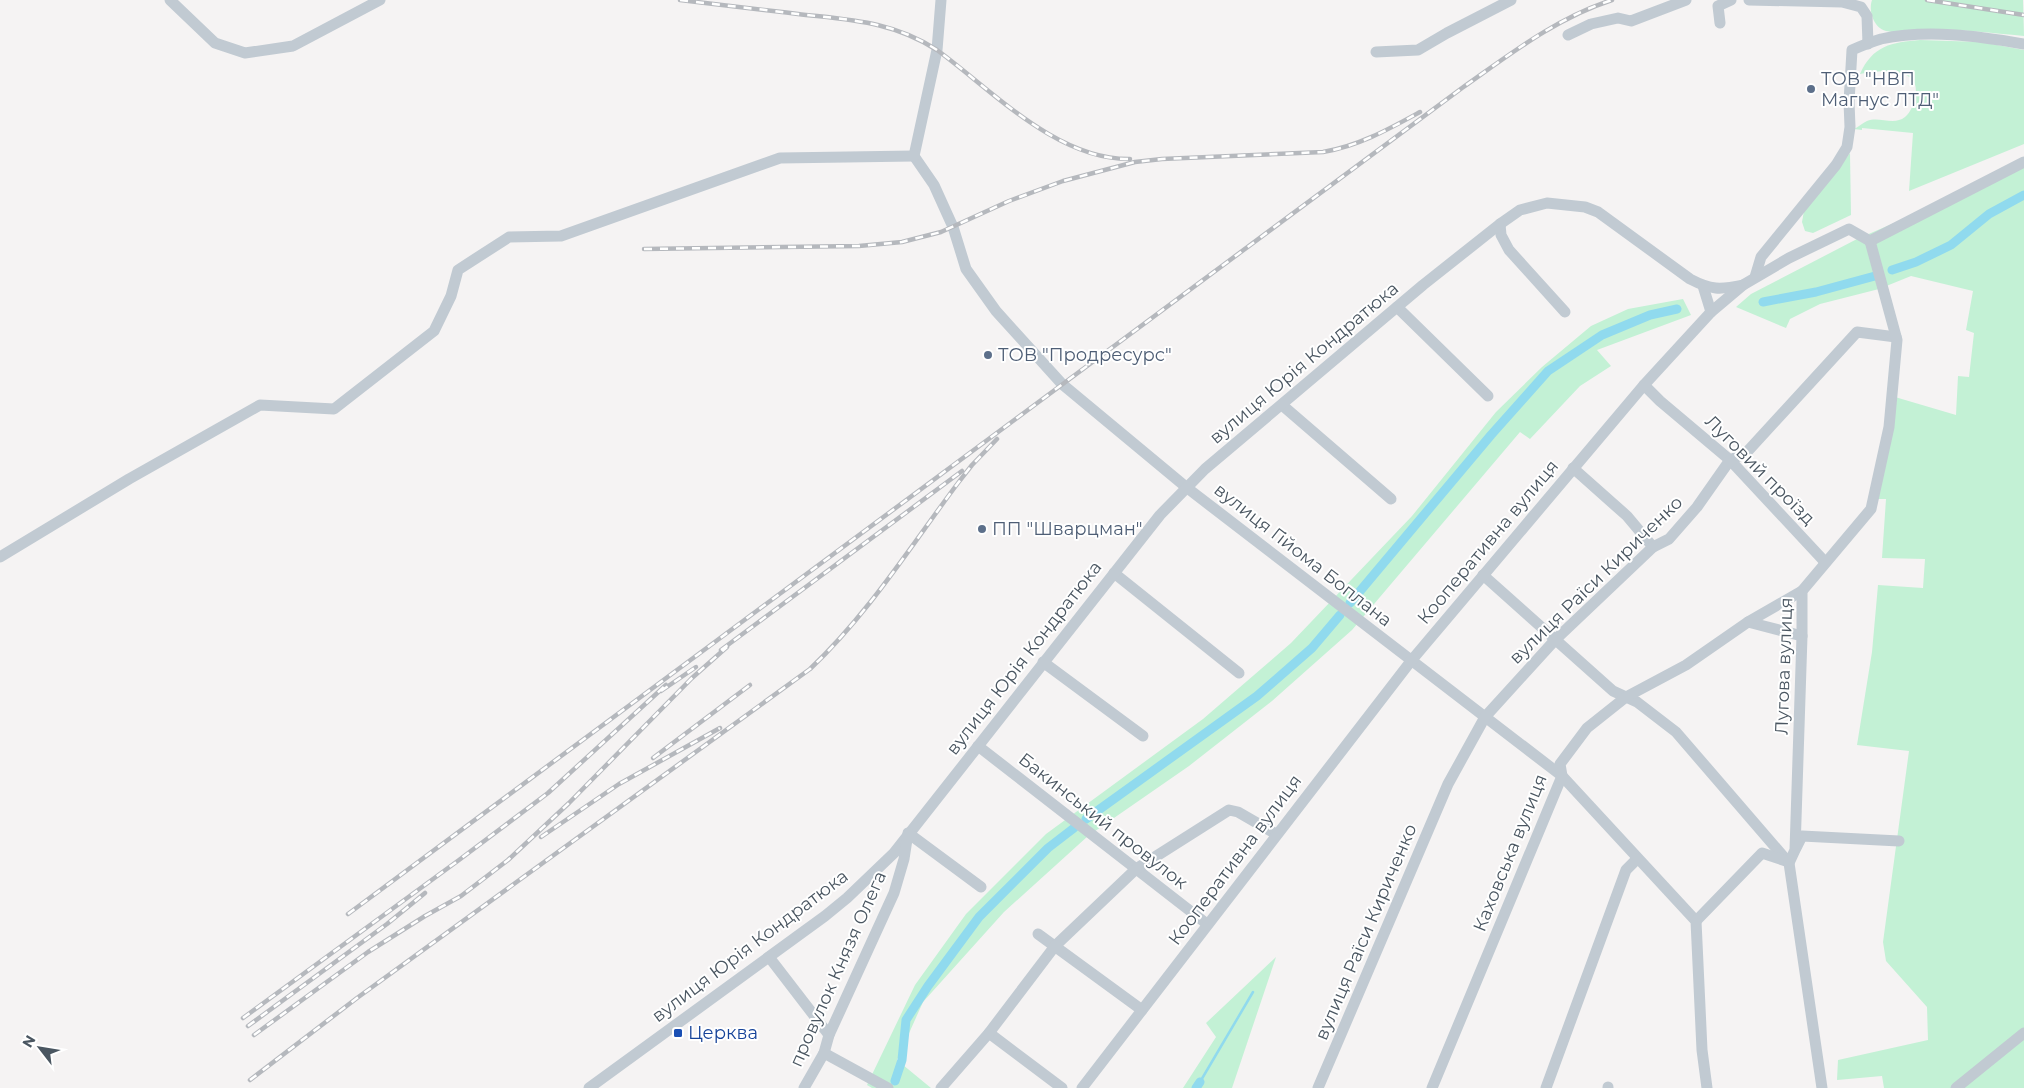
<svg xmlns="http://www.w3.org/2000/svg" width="2024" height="1088" font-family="Montserrat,sans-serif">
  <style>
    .green { fill: #c3f1d5 }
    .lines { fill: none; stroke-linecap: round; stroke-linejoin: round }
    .stream { stroke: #90daee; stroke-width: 2.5 }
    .canal { stroke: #90daee; stroke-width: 9 }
    .minor { stroke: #c1cad2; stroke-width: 11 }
    .rail-casing { stroke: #b5b8bd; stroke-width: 4.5 }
    .rail { stroke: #fff; stroke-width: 2.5; stroke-dasharray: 8; stroke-linecap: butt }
    .service-dot { fill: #5c6f8a; stroke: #fff; stroke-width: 2 }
    .transit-dot { fill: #1a4fb4; stroke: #fff; stroke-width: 2 }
    .labels { text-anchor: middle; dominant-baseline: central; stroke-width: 4; stroke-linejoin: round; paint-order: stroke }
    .service-label { font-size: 18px; fill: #4e5e75; stroke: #fff; text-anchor: start }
    .street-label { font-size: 18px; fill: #4a5661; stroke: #fff }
    .transit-label { font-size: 18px; fill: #164399; stroke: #fff; text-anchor: start }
  </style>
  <rect width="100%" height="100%" fill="#f5f3f3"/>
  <g class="green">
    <path d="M 1872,0 L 2023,0 L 2024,36 C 1992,33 1961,29 1928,29 C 1915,29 1899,34 1886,31 C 1874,28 1868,11 1872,0 Z"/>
    <path d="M 1920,40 L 1981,42 L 2024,50 L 2024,144 L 1909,191 L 1913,133 L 1862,128 L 1862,130 L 1854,129 C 1858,127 1863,123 1867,121 C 1879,116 1894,126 1905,117 C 1911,112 1913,105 1915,97 C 1923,66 1879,70 1860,74 C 1872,46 1892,42 1920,40 Z"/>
    <path d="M 1850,153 L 1851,215 L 1813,233 L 1805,231 L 1802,222 L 1804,211 Z"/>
    <path d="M 2024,167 L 2024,1088 L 1884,1088 L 1882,1076 L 1837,1080 L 1838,1060 L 1928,1040 L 1927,1007 L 1886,961 L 1883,942 L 1909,751 L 1857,745 L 1872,652 L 1878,585 L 1923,588 L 1925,559 L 1882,558 L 1886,499 L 1876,499 L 1895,397 L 1956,415 L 1958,376 L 1969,377 L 1974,333 L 1966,330 L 1973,291 L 1911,276 L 1879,289 L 1820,304 L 1790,319 L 1786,328 L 1736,307 L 1751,294 L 1857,239 Z"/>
    <path d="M 1683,299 L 1691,315 L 1597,350 L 1611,366 L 1580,386 L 1530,439 L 1520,432 L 1352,630 L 1272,701 L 1189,766 L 1088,836 L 1004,912 L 923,1002 L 897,1060 L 931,1088 L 872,1088 L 867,1085 L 915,985 L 966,914 L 1046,834 L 1203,719 L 1291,643 L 1412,516 L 1496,412 L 1542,367 L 1591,326 L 1628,309 Z"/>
    <path d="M 1276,957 L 1232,1088 L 1183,1088 L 1216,1037 L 1206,1023 Z"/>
  </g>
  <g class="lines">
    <path class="stream" d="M 1200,1082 L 1253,992"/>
    <g class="canal">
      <path d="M 1892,270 L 1916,262 L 1951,245 L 1989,214 L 2024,195"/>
      <path d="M 1763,302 L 1816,292 L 1875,276"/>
      <path d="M 1350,603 L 1491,435 L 1548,371 L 1602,335 L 1650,315 L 1677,309"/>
      <path d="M 1086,819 L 1257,696 L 1312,648 L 1340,615"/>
      <path d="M 895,1081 L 902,1060 L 906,1020 L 928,986 L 979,917 L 1048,848 L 1074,828"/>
      <path d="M 1196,1088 L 1200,1082"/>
    </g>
    <g class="minor">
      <path d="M 170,0 L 215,43 L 245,53 L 293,46 L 380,0"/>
      <path d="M 941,0 L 937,50 L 914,156 L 934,185 L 953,227 L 966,269 L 996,311 L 1062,384 L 1186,487 L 1562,776 L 1696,921 L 1702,1050 L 1707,1088"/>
      <path d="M 1749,0 L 1842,2 L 1861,7 L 1867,16 L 1868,44"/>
      <path d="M 1720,23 L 1718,6 L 1731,0"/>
      <path d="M 1568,35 L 1591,24 L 1618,18 L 1631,21 L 1686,0"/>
      <path d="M 1376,52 L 1418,50 L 1447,33 L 1511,0"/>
      <path d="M 1500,224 L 1501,235 L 1509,250 L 1565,312"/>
      <path d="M 1755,277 L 1761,257 L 1836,165 L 1847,147 L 1850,127 L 1849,102 L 1852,50 C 1861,46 1871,42 1881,39 C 1927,29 1978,36 2024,44"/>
      <path d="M 1703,286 L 1711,312"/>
      <path d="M 1397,307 L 1488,396"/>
      <path d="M 1644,385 L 1660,401 L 1730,460 L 1825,562"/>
      <path d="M 1282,405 L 1391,499"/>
      <path d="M 1573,468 L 1627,516 L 1653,547"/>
      <path d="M 0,557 L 129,479 L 260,405 L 334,409 L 434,331 L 451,296 L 458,270 L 509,237 L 561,236 L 780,158 L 914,156"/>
      <path d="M 1114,573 L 1239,673"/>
      <path d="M 1483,575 L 1613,691 L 1637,702 L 1676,732 L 1789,863"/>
      <path d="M 1748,622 L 1802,591"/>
      <path d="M 1043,662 L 1143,736"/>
      <path d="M 978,746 L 1207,924"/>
      <path d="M 1796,848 L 1802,836 L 1899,841"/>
      <path d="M 1696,921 L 1762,853 L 1789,862"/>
      <path d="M 1038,934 L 1142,1010"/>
      <path d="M 769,957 L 829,1035"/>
      <path d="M 989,1033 L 1062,1088"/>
      <path d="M 824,1053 L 888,1088"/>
      <path d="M 589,1088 L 825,916 L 847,898 L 894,853 L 1160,515 L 1205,469 L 1423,285 L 1500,224 L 1520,210 L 1547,203 L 1585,207 L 1598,212 L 1690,279 C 1711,290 1720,290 1743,285"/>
      <path d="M 804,1088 L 824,1053 L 829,1035 L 894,893 L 904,859 L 908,833 L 981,887"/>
      <path d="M 941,1088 L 989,1033 L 1055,946 L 1136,869 L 1229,810 L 1238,812 L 1276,834"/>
      <path d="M 1082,1088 L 1411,661 L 1644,385 L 1711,312 L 1743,285 L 1789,258 L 1849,229 L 1870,241 L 2024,162"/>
      <path d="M 1318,1088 L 1448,784 L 1485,717 L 1555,640 L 1653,547 L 1669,539 L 1697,507 L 1730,460 L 1746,453 L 1857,332 L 1896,337"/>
      <path d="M 1432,1088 L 1562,776 L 1560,764 L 1587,728 L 1626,697 L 1686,665 L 1748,622 L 1802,636"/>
      <path d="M 1546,1088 L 1626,870 L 1637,859"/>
      <path d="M 1608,1088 L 1608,1087"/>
      <path d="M 1822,1088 L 1789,863 L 1795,850 L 1802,636 L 1802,591 L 1871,509 L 1889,427 L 1897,340 L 1870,241"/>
      <path d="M 1956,1088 L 2024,1033"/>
    </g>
    <g class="rail-casing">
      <g id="rail">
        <path d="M 680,0 C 720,5 759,9 798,14 C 850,20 892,21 937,50 C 993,91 1057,160 1130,159"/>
        <path d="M 1927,0 L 2024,15"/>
        <path d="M 644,249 L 859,246 L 902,242 L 941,232 L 1009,201 L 1063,181 L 1135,162 L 1162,159 L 1323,152 C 1359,146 1389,129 1420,112"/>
        <path d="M 721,650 L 962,471"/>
        <path d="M 661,691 L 696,667"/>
        <path d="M 653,758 L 750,685"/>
        <path d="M 541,837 L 619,784 L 720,728"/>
        <path d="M 348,914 L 1462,88 C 1509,55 1556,18 1612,0"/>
        <path d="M 243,1018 L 459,860 L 548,793 L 666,685"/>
        <path d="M 248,1026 L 387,924 L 425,893"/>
        <path d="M 254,1035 L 368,952 L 425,916 L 461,896 L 508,860 L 569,803 L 692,678 L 727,647"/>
        <path d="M 250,1080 L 357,998 L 810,669 C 869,613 910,547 958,483 L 972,465 L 997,439"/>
      </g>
    </g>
    <use href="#rail" class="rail"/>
  </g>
  <g class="service-dot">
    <circle cx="1811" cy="89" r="5"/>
    <circle cx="988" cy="355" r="5"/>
    <circle cx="982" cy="529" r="5"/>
  </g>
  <rect class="transit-dot" x="673" y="1028" width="10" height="10" rx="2.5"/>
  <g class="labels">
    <g class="service-label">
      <text x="1821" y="79">ТОВ "НВП<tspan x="1821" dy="21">Магнус ЛТД"</tspan></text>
      <text x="998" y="355">ТОВ "Продресурс"</text>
      <text x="992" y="529">ПП "Шварцман"</text>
    </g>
    <g class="street-label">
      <text transform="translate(1304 363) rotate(-40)">вулиця Юрія Кондратюка</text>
      <text transform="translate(1760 470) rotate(45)">Луговий проїзд</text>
      <text transform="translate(1488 542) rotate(-50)">Кооперативна вулиця</text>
      <text transform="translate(1303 555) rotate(38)">вулиця Гійома Боплана</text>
      <text transform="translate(1596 580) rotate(-44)">вулиця Раїси Кириченко</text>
      <text transform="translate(1024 658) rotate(-52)">вулиця Юрія Кондратюка</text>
      <text transform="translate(1784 666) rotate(-88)">Лугова вулиця</text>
      <text transform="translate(1103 821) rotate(38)">Бакинський провулок</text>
      <text transform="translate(1510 853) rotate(-68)">Каховська вулиця</text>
      <text transform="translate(1235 860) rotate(-53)">Кооперативна вулиця</text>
      <text transform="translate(1366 932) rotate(-67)">вулиця Раїси Кириченко</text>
      <text transform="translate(750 946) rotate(-37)">вулиця Юрія Кондратюка</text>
      <text transform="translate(838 969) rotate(-66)">провулок Князя Олега</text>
    </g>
    <g class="transit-label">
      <text x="688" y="1033">Церква</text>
    </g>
  </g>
  <g transform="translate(40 1048) rotate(301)" stroke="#ffffff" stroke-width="4" paint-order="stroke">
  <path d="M0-4L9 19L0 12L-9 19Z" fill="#4a5661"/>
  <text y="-8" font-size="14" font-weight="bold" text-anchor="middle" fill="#4a5661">N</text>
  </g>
</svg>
